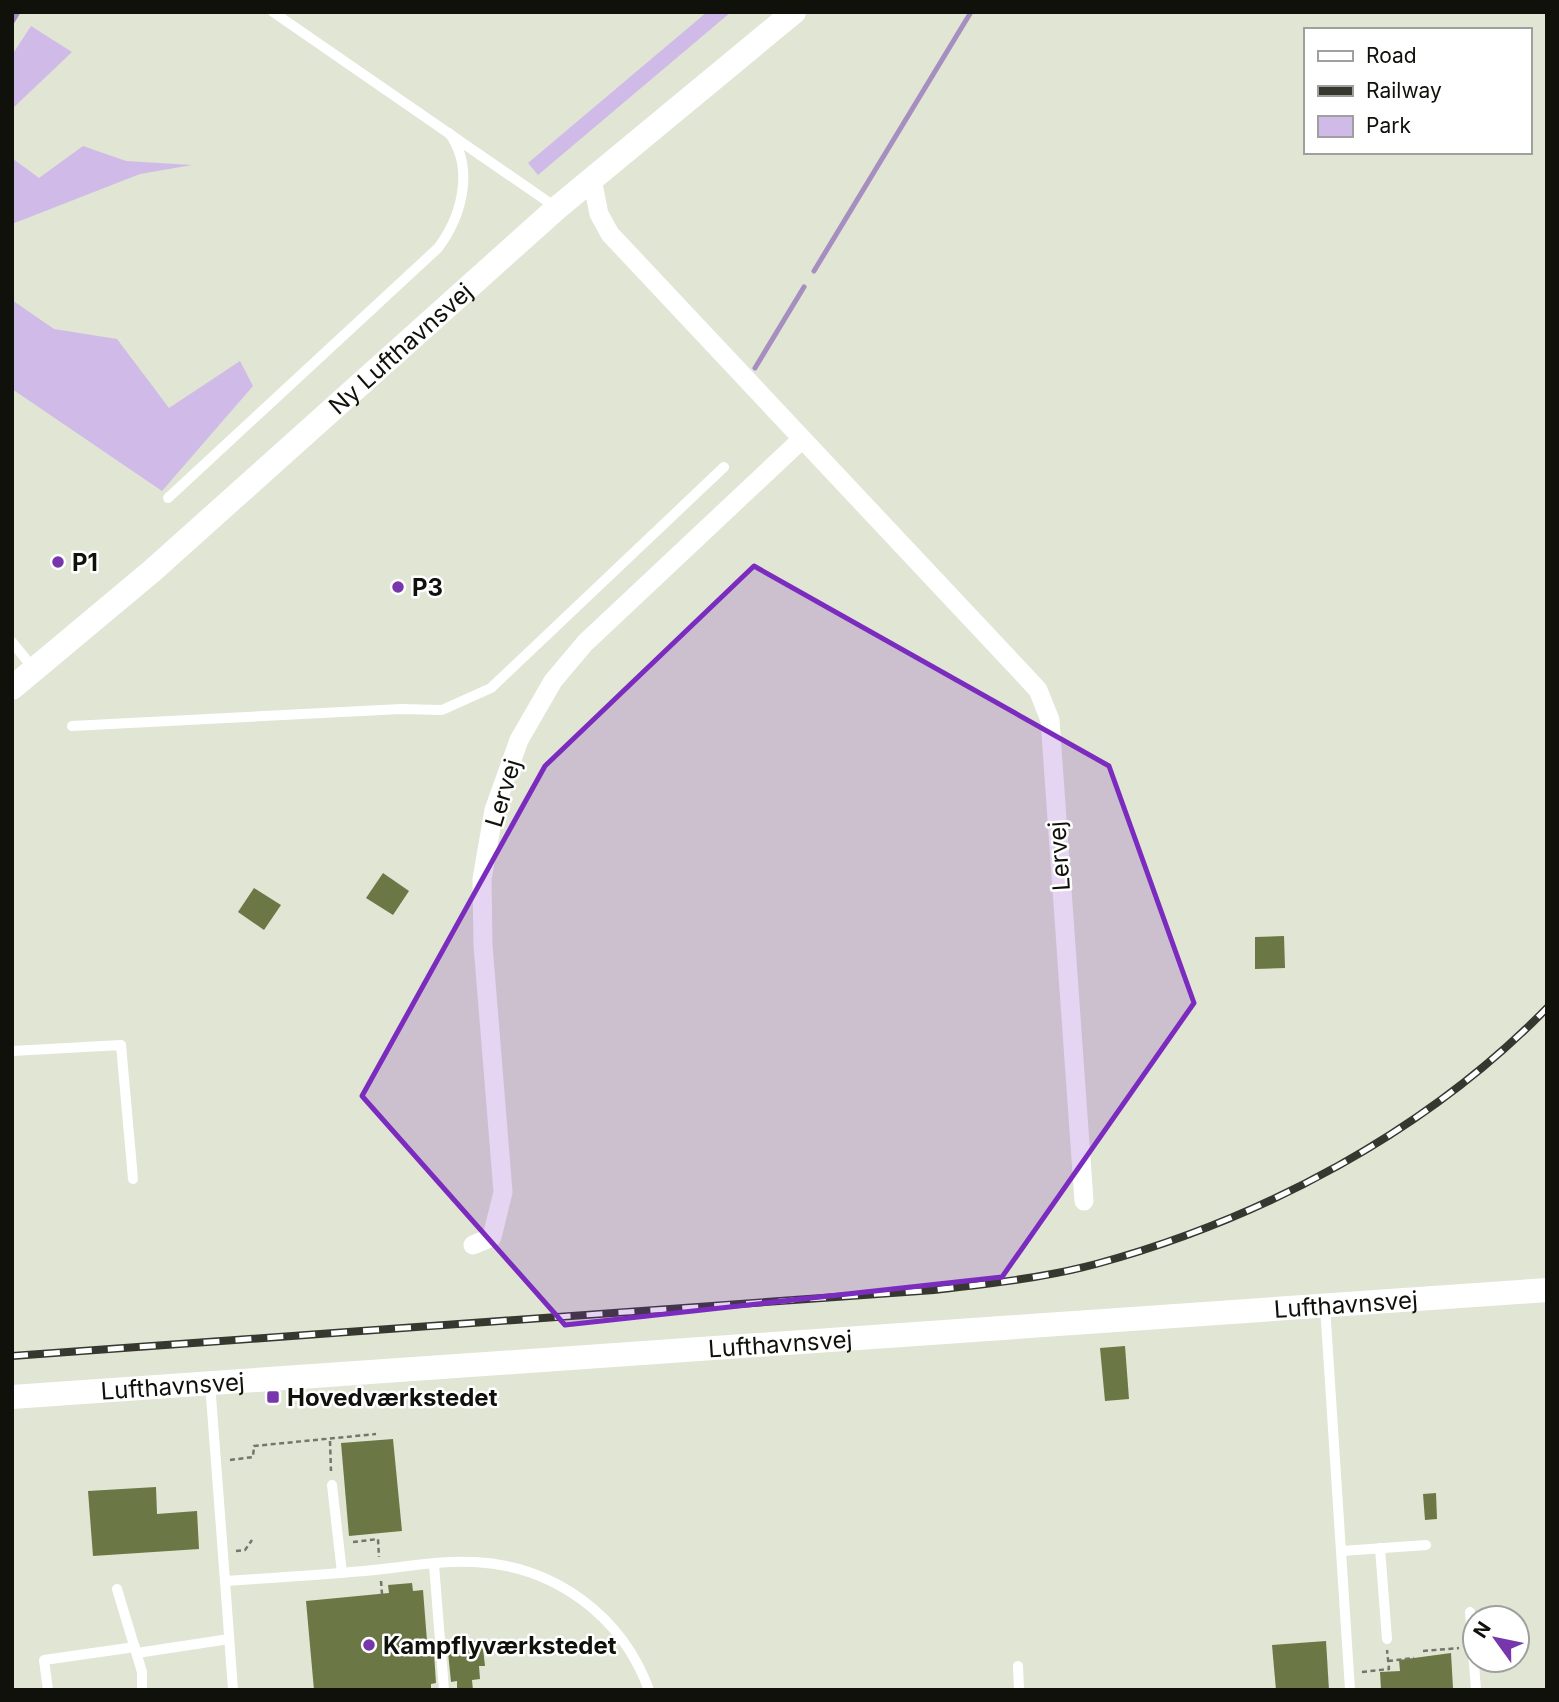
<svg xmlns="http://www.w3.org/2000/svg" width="1559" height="1702" font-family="Inter,sans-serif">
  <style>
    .green { fill: #d0bbe8 }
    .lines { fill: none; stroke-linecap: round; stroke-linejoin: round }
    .stream { stroke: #a68fc0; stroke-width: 5 }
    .building { fill: #6b7845 }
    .path { stroke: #73766b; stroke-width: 2.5; stroke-dasharray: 5 3.5; stroke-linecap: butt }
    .service { stroke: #fff; stroke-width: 10 }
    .minor { stroke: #fff; stroke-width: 19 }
    .tertiary { stroke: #fff; stroke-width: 24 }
    .rail-casing { stroke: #363830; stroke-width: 8 }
    .rail { stroke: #fff; stroke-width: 5; stroke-dasharray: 16; stroke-linecap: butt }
    .marked { fill: #7b2cbf; fill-opacity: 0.2; stroke: #7b2cbf; stroke-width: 5; stroke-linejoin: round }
    .poi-dot { fill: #7736ab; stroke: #fff; stroke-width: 2.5 }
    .labels { text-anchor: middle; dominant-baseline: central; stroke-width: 5; stroke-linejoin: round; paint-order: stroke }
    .street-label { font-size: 24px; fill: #10110b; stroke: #fff }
    .poi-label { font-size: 24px; font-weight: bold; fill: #10110b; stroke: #fff; text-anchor: start }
  </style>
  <rect width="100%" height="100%" fill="#e0e5d4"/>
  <g class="green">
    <path d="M 707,12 L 731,12 L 538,175 L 528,163 Z"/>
    <path d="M 31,26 L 72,52 L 12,109 L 12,55 Z"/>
    <path d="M 83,146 L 126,161 L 192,165 L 140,174 L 12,224 L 12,158 L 39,178 Z"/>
    <path d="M 12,300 L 54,329 L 117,339 L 169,408 L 240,361 L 253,386 L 162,491 L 12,389 Z"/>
  </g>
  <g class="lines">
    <g class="stream">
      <path d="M 12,22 L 18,12"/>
      <path d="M 814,271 L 971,12"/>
      <path d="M 755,368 L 804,287"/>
    </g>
  </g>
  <g class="building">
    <path d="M 383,873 L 409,891 L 393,915 L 366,898 Z"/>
    <path d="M 254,888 L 281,905 L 264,930 L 238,912 Z"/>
    <path d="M 1284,936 L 1285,968 L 1255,969 L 1255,937 Z"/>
    <path d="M 1125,1346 L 1129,1399 L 1105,1401 L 1100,1348 Z"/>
    <path d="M 393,1439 L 402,1531 L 349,1536 L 341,1443 Z"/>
    <path d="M 156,1487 L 157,1514 L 197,1511 L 199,1549 L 93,1556 L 88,1491 Z"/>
    <path d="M 1436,1493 L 1437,1519 L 1425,1520 L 1423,1494 Z"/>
    <path d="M 412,1583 L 413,1591 L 423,1590 L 428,1654 L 434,1653 L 436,1683 L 431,1684 L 431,1690 L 314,1690 L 306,1601 L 389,1593 L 388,1585 Z"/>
    <path d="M 482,1640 L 485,1666 L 479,1666 L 480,1679 L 472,1680 L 473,1690 L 457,1690 L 457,1681 L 451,1682 L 448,1652 L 467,1650 L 466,1642 Z"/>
    <path d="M 1326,1641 L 1329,1690 L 1276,1690 L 1272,1645 Z"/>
    <path d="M 1451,1653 L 1453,1688 L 1381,1690 L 1380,1672 L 1400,1671 L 1399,1660 Z"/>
  </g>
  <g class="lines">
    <g class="path">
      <path d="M 330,1441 L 331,1471"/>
      <path d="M 230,1460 L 253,1457 L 254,1446 L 376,1434"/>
      <path d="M 353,1542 L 378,1539 L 379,1557"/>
      <path d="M 236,1551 L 245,1550 L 252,1540"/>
      <path d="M 381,1581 L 382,1594"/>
      <path d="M 1423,1651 L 1459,1648"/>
      <path d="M 1388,1661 L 1414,1658"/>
      <path d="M 1362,1672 L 1389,1669 L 1387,1650"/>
    </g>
    <g class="service">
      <path d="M 273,12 L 557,208"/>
      <path d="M 168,498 L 438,248 C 462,216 475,168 449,133"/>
      <path d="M 12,642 L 34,669"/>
      <path d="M 72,726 L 401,709 L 442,710 L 491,688 L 724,467"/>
      <path d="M 12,1051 L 121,1045 L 133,1179"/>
      <path d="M 1325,1306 L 1350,1690"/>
      <path d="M 210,1383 L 225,1581 C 271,1578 318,1575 364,1571 C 400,1568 439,1560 475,1562 C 555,1566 622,1616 649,1690"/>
      <path d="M 332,1485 L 342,1573"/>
      <path d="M 1380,1548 L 1387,1639"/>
      <path d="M 1342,1551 L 1426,1545"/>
      <path d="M 434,1565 L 444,1690"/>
      <path d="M 225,1581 L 233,1690"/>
      <path d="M 117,1589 L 142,1672 L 142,1690"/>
      <path d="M 1470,1612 L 1476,1690"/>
      <path d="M 137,1653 L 229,1639"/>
      <path d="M 1018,1666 L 1019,1690"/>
      <path d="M 48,1690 L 44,1660 L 135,1647"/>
    </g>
    <g class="minor">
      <path d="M 592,179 L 599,214 L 610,234 L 1026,677 L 1038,690 L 1050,720 L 1084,1201"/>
      <path d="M 473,1245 L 492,1237 L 503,1192 L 483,945 L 482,879 L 494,810 L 519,740 L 553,681 L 585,643 L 802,439"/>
    </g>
    <g class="tertiary">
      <path id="s1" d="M 12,688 L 152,571 L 557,208 L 794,12"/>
      <path id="s2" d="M 12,1397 L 1547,1290"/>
    </g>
    <g class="rail-casing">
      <path id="rail" d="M 12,1356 L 934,1290 C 988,1284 1043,1278 1096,1264 C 1262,1219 1426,1132 1547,1008"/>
    </g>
    <use href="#rail" class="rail"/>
  </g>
  <path class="marked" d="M 754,566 L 1109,766 L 1194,1003 L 1002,1277 L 565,1325 L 362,1096 L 545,766 Z"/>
  <g class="poi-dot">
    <circle cx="58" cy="562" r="7"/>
    <circle cx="398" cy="587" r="7"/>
    <rect x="266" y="1390" width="14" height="14" rx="3.5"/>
    <circle cx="369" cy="1645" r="7"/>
  </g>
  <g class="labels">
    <g class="street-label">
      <text stroke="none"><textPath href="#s1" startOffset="516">Ny Lufthavnsvej</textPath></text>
      <text transform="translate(503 793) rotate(-73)">Lervej</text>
      <text transform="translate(1059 856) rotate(-94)">Lervej</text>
      <text stroke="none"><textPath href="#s2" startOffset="1337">Lufthavnsvej</textPath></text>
      <text stroke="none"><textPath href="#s2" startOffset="770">Lufthavnsvej</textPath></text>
      <text stroke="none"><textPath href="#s2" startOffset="161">Lufthavnsvej</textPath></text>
    </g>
    <g class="poi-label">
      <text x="72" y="562">P1</text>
      <text x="412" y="587">P3</text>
      <text x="287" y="1397">Hovedværkstedet</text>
      <text x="383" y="1645">Kampflyværkstedet</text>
    </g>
  </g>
  <rect width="1559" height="1702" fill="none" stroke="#10110b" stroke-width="28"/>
  <rect x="1304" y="28" width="228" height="126" fill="#ffffff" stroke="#9fa09d" stroke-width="2"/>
  <rect x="1318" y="51" width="35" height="10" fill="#ffffff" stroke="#9fa09d" stroke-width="2"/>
  <text x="1366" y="63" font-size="21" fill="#10110b">Road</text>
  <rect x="1318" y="86" width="35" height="10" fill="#363830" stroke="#9fa09d" stroke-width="2"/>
  <text x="1366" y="98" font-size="21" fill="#10110b">Railway</text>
  <rect x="1318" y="116" width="35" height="21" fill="#d0bbe8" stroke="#9fa09d" stroke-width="2"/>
  <text x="1366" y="133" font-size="21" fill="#10110b">Park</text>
  <g transform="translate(1496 1639) rotate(303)"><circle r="33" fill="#ffffff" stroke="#9fa09d" stroke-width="2"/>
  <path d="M0-5L12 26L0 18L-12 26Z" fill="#7736ab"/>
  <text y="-10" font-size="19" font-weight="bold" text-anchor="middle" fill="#10110b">N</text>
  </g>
</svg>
